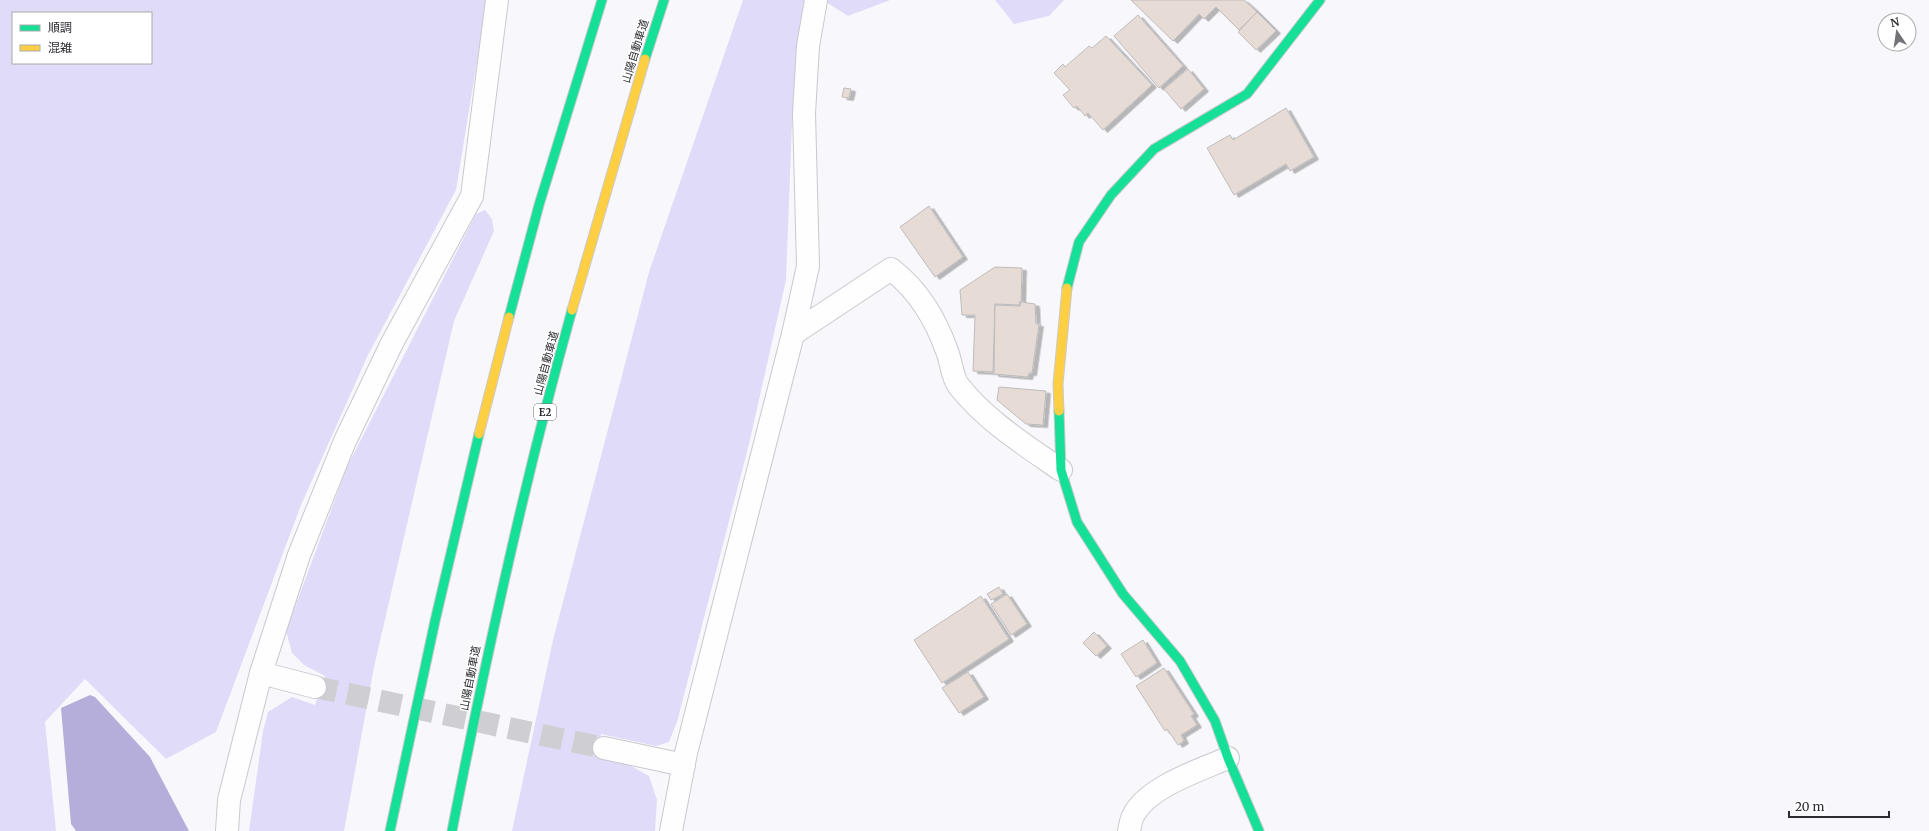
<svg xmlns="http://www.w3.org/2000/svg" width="1929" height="831" font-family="Merriweather,'Noto Sans JP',serif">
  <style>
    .green { fill: #dfdbf9; fill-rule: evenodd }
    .water { fill: #b6aeda }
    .building { fill: #e7dbd5; stroke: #bebcbc; filter: url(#shadow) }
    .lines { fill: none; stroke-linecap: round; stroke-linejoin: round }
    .street-tunnel { stroke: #cfcfd3; stroke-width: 22; stroke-dasharray: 22 11; stroke-linecap: butt }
    .street-casing { stroke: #c9c8cd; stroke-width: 24 }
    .fast-casing { stroke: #c9c8cd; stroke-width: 11 }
    .slow-casing { stroke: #c9c8cd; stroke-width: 11 }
    .street { stroke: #fefeff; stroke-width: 22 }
    .fast { stroke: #16e098; stroke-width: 9 }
    .slow { stroke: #ffcf43; stroke-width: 9 }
    .labels { text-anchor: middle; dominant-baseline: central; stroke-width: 3; stroke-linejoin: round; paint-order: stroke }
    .shield { fill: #fff; stroke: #6b6b6e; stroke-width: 1 }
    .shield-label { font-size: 10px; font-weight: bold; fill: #2c2b30 }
    .street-label { font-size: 11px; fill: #2c2b30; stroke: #fff }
  </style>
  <defs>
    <filter id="shadow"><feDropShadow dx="4.5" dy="2.5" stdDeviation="0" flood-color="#0004"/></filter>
  </defs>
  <rect width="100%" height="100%" fill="#f8f8fc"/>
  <g class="green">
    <path d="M 0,0 L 487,0 L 456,190 L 368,355 L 301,505 L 216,732 L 166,759 L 85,679 L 45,722 L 56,831 L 0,831 ZM 13,13 L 151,13 L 151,63 L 13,63 Z"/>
    <path d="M 743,0 L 804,0 L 792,123 L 786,280 L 749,444 L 677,722 L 669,742 L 656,746 L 601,734 L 598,757 L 624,762 L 649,776 L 657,800 L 655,831 L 512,831 L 553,640 L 649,272 Z"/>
    <path d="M 826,0 L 890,0 L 848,16 L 826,2 Z"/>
    <path d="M 995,0 L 1064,0 L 1049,16 L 1014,24 Z"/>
    <path d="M 485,210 L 492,219 L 494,231 L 454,321 L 374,667 L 344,831 L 249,831 L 263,731 L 268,712 L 292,697 L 315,705 L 325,676 L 304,665 L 292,653 L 286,631 L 347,467 L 476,214 Z"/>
  </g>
  <path class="water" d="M 90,695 L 95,697 L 150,757 L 189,831 L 76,831 L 71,824 L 61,708 Z"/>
  <g class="building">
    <path d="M 1131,0 L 1244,0 L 1257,12 L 1239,30 L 1216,7 L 1204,19 L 1199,14 L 1173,41 Z"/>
    <path d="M 1257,12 L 1276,31 L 1256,50 L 1238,32 Z"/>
    <path d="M 1138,15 L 1183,66 L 1159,88 L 1114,36 Z"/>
    <path d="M 1106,36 L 1152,85 L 1103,130 L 1088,113 L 1085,116 L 1077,106 L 1074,108 L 1063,95 L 1070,90 L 1054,73 L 1063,64 L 1065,67 L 1089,46 L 1092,48 Z"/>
    <path d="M 1188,69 L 1204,89 L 1181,109 L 1164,89 Z"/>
    <path d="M 844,88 L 851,89 L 849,98 L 842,97 Z"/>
    <path d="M 1286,108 L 1314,157 L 1290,171 L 1286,164 L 1234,195 L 1207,148 L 1230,135 L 1233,140 Z"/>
    <path d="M 929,206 L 963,257 L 935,277 L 900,227 Z"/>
    <path d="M 995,267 L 1022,268 L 1021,302 L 1019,302 L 1020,305 L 995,304 L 993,372 L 973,371 L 975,315 L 962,315 L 960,290 Z"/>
    <path d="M 1021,302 L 1035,304 L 1036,324 L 1039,324 L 1032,373 L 1029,373 L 1028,377 L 994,374 L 995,305 L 1020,306 Z"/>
    <path d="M 999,387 L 1046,391 L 1043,425 L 1026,424 L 997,400 Z"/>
    <path d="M 999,587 L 1003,594 L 991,600 L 987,594 Z"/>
    <path d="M 1007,594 L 1027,624 L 1011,635 L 991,604 Z"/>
    <path d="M 981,596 L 1009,639 L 942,683 L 914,640 Z"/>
    <path d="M 1094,632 L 1107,646 L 1096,656 L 1083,643 Z"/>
    <path d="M 1143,640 L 1157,663 L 1136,677 L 1121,654 Z"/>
    <path d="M 1164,668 L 1194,714 L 1191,716 L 1197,725 L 1181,735 L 1184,741 L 1178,745 L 1167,729 L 1165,731 L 1136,686 Z"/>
    <path d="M 968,672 L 984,697 L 959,713 L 942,688 Z"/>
  </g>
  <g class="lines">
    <path class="street-tunnel" d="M 315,687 L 604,748"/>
    <g class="street-casing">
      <g id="street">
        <path d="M 793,334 L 891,269 C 919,291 935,318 947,351 C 951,361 952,376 958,385 C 985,420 1025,445 1061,470"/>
        <path d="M 261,673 L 315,687"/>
        <path d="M 604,748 L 684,765"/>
        <path d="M 227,831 L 229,800 L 261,673 L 299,555 L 345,441 L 392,343 L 472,196 L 497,0"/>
        <path d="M 671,831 L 686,753 L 793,334 L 808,266 L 804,113 L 808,46 L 816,0"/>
        <path d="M 1129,831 C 1130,826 1131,820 1133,816 C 1147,787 1200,770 1228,758"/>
      </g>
    </g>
    <g class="fast-casing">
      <g id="fast">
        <path d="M 645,59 L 664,0"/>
        <path d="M 1067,288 L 1079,242 L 1111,195 L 1154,149 L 1247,94 L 1320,0"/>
        <path d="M 509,317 L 539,205 L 602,0"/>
        <path d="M 1059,411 L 1061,470 L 1077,522 L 1123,594 L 1180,661 L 1215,721 L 1228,758 L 1259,831"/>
        <path d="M 390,831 L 435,621 L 479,434"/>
        <path d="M 452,831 C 486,656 524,482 572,310"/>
      </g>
    </g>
    <g class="slow-casing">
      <g id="slow">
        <path d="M 572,310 L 645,59"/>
        <path d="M 1059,411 L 1058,384 L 1067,288"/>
        <path d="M 479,434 L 509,317"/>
      </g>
    </g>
    <use href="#street" class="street"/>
    <use href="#fast" class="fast"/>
    <use href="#slow" class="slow"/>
  </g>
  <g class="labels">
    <rect class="shield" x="534" y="404" width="22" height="16" rx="3"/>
    <g class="shield-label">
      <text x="545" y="412">E2</text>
    </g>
    <g class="street-label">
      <text transform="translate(635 51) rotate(-73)">山陽自動車道</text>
      <text transform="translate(546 363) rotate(-75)">山陽自動車道</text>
      <text transform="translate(470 678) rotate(-79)">山陽自動車道</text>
    </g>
  </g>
  <rect x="12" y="12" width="140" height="52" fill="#ffffff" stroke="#abaaac"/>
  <rect x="20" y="25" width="20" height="6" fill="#16e098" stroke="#abaaac"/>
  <text x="48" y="32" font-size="12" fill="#2c2b30">順調</text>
  <rect x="20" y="45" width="20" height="6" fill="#ffcf43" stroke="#abaaac"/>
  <text x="48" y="52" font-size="12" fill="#2c2b30">混雑</text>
  <g transform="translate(1897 32) rotate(347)"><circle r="19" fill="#ffffff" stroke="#abaaac"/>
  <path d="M0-3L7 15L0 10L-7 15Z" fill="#737377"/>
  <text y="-6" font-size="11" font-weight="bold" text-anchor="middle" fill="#2c2b30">N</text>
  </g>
  <path d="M1789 811v6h100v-6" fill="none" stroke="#2c2b30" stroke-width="2"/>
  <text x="1795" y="811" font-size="12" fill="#2c2b30" stroke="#ffffff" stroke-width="3" paint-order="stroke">20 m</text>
</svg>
